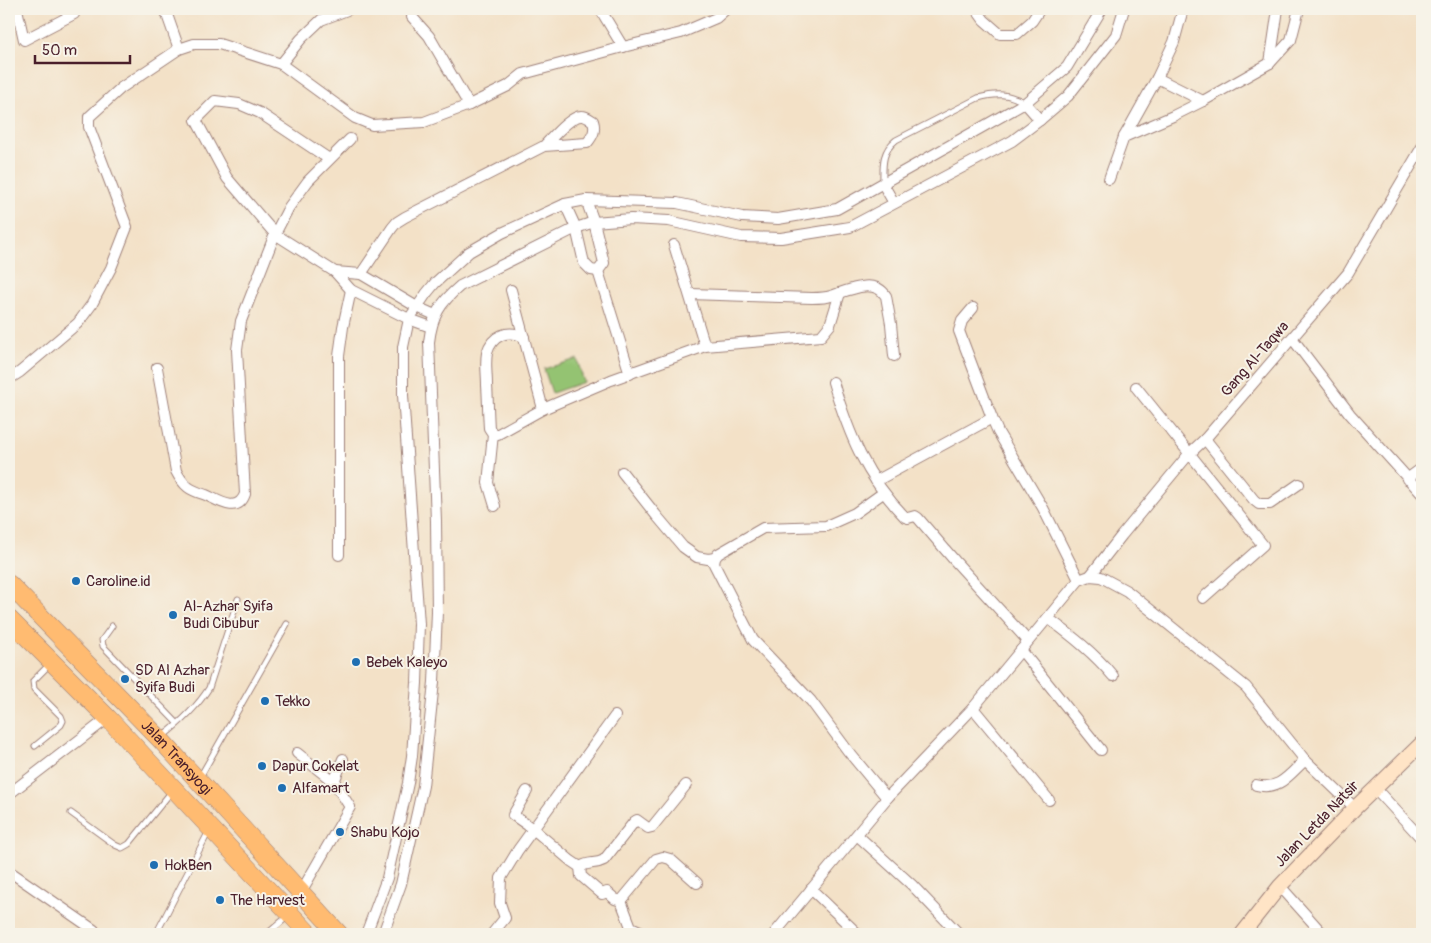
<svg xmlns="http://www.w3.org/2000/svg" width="1431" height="943" font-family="Pangolin,sans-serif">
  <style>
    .green { fill: #94c372; stroke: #6f714e }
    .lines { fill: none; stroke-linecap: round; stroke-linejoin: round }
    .lane-casing { stroke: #9e8079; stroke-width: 7 }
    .street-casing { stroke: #9e8079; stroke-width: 12 }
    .secondary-casing { stroke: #9e8079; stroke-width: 16 }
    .highway-casing { stroke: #9e8079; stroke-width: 19 }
    .lane { stroke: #fff; stroke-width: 5 }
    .street { stroke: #fff; stroke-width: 10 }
    .secondary { stroke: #ffe4c6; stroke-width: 14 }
    .highway { stroke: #ffbb71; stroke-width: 18 }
    .poi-dot { fill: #1f6fb2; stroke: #f7f3e8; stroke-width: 2 }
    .labels { text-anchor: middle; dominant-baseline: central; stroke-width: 4; stroke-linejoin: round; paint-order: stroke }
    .street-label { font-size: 15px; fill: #4a1f2b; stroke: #f7f3e8 }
    .poi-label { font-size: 15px; fill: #4a1f2b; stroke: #f7f3e8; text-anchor: start }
  </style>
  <rect width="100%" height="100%" fill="#f7f3e8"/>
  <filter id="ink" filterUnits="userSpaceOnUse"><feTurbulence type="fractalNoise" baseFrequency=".02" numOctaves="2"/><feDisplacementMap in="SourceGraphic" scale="10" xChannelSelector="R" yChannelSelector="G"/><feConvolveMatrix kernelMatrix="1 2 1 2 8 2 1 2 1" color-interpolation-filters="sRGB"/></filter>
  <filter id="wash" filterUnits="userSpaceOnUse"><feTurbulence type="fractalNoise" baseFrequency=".0096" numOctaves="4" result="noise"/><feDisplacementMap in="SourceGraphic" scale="20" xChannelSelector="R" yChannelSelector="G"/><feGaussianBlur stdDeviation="1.12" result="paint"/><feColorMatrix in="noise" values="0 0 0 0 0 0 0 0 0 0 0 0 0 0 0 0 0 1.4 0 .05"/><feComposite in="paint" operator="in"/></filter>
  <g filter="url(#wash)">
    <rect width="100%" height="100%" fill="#f3e1c7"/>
    <path class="green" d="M 577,359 L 584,382 L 552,393 L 544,369 Z"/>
  </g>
  <g filter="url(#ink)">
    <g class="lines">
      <g class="lane-casing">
        <g id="lane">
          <path d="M 883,184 C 883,166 881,152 896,140 L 978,98 C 997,93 1008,93 1025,103"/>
          <path d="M 112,626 L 102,640 L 103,646 L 177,723"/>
          <path d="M 162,737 C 180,723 197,707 209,688 L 238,599"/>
          <path d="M 35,746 L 61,725 L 63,721 L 61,716 L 34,689 L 33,681 L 50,664"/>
          <path d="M 200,777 L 287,624"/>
          <path d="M 71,813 L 115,845 L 122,848 L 129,844 L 172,791"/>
          <path d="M 156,934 L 209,831"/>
          <path d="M 267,934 L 287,917"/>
        </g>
      </g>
      <g class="street-casing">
        <g id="street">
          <path d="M 17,9 L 24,40 L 74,14 L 73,9"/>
          <path d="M 165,9 L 179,49"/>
          <path d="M 600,9 L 623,47"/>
          <path d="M 976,9 L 984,20 L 1000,34 L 1017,34 L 1032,21 L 1040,9"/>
          <path d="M 412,17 L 429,36 L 469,105"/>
          <path d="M 1270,63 L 1278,9"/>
          <path d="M 281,64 L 301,39 L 321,20 L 347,10"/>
          <path d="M 1157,78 L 1203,101"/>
          <path d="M 1025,103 L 1040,120"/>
          <path d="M 1124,137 L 1173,116 L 1203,101 L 1270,63 L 1291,40 L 1299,9"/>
          <path d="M 329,159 L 260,113 L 239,104 L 215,101 L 196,120 L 227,178 L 275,234 L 335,272 L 351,290 L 409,319 L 431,327"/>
          <path d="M 1109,179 L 1124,137 L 1157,78 L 1174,42 L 1183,9"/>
          <path d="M 883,184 L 894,203"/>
          <path d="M 586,200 L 594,222 L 604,263 L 598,271"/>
          <path d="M 565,204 L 576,228 L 584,263 L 591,270 L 598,271"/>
          <path d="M 674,245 L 705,346"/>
          <path d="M 598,271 L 630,374"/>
          <path d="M 335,272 L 361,274 L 417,307 L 435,315"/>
          <path d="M 361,274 L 392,228 L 397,222 L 405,217 L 544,146 L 587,143 C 593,136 596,130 593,121 C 590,119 586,116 582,116 C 571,115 552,138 544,146"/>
          <path d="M 511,290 L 543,409"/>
          <path d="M 690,294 L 812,298 C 818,298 825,298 831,296 C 847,291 874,277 886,296 L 891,324 L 894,356"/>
          <path d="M 973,308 L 962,321 L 959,331 L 992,418 L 998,432 L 1043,508 L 1079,580"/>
          <path d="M 1292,338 L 1350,414 L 1422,494"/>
          <path d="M 157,368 L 176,471 C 179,477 183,483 188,487 C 193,491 200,493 206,495 C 219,501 238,514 245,494 L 237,350 L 241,321 L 275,234 L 289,207 L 308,181 L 350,139"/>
          <path d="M 9,379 L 20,372 L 78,323 L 92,304 L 111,268 L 127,227 L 89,127 L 89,117 L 121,88 L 179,49 L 194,44 L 219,44 L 281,64 L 355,118 L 372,125 L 424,122 L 469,105 L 508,86 L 523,74 L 623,47 L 681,33 L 716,18 L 726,9"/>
          <path d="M 833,382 C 849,435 866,477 905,517 L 908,518 L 915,516 L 918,518 L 955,561 L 1028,641"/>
          <path d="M 1136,387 L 1263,545 L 1203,598"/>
          <path d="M 493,434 L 498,434 L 543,409 L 611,380 L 705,346 L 821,336 L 830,325 L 840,293"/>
          <path d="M 1205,439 L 1254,500 L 1259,504 L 1270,504 L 1299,484"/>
          <path d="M 622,472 L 656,515 L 683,547 L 697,557 L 708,559 L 715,558"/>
          <path d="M 1407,479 L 1422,468"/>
          <path d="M 876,481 L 992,418"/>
          <path d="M 883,493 L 855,513 L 826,526 L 763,528 L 718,554 L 715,558 L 714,564 L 753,640 L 811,701 L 848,751 L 887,798"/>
          <path d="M 495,506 L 488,483 L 493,434 L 489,428 C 488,414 488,399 487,385 C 487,374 485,363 487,353 C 492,335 508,329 524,337"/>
          <path d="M 339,555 L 339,356 L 343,327 L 351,290"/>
          <path d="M 1090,576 L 1122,535 L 1189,454 L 1205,439 L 1348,273 L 1422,147"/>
          <path d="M 1048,618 C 1072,636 1094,653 1113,676"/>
          <path d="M 1021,650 L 1101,750"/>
          <path d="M 973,708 L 1049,800"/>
          <path d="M 297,753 L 334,782 L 350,807 L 301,892"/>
          <path d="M 334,782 L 343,759"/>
          <path d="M 1256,785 C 1279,791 1289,775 1305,760"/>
          <path d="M 1375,788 L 1422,839"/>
          <path d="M 527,791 L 513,815 L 533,829 L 571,861 L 580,867"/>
          <path d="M 9,794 L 108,718"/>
          <path d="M 857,835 L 912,885 L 959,934"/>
          <path d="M 580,867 C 590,861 595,865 604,860 L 634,822 L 637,820 L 648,828 L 652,827 L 686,785"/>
          <path d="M 580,867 L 581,876 L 602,894 L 607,892 L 615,899 L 621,901 L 631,927 L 642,932 L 644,934"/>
          <path d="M 9,871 L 94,930 L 95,934"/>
          <path d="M 1280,886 L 1323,934"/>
          <path d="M 811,889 L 858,934"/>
          <path d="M 621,901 L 656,859 L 663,857 L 670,859 L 697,883"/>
          <path d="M 366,934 L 387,878 L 408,783 L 412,756 L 417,683 L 419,624 L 403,395 L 403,347 L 409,319 L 426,294 L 435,283 L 469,252 L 502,233 L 565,204 L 586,200 L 677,203 L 742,217 L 778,219 L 837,209 L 1025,103 L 1067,67 L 1102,9"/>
          <path d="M 383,934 L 401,884 L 423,786 L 434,682 L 437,612 L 436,521 L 429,342 C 432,316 440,303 460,286 L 576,228 L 594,222 L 631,219 L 669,221 L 741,237 L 781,238 L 850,227 L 1012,141 L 1040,120 L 1068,96 L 1116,35 L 1124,9"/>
          <path d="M 492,934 L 505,918 L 500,903 L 501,878 L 518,850 L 615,716"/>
          <path d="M 774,934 L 887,798 L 973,708 L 1079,580 L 1090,576 L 1101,577 L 1127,591 L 1246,687 L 1305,760 L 1355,808"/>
        </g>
      </g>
      <g class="secondary-casing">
        <path id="secondary" d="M 1242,934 L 1280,886 L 1355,808 L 1422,743"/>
      </g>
      <g class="highway-casing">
        <g id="highway">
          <path id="s1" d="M 9,584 L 159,738 L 339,934"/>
          <path d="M 9,619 L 108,718 L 309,934"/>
        </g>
      </g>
      <use href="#lane" class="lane"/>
      <use href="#street" class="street"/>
      <use href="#secondary" class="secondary"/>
      <use href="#highway" class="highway"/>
    </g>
  </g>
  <g class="poi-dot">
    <circle cx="76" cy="581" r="5"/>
    <circle cx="173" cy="615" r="5"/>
    <circle cx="356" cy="662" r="5"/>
    <circle cx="125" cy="679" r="5"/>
    <circle cx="265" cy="701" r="5"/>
    <circle cx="262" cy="766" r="5"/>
    <circle cx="282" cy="788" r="5"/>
    <circle cx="340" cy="832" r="5"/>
    <circle cx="154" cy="865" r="5"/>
    <circle cx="220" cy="900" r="5"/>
  </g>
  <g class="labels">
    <g class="street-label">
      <text transform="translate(1255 359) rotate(-49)">Gang Al-Taqwa</text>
      <text stroke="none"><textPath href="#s1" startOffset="241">Jalan Transyogi</textPath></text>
      <text transform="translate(1317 824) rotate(-46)">Jalan Letda Natsir</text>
    </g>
    <g class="poi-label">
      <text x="86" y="581">Caroline.id</text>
      <text x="183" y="606">Al-Azhar Syifa<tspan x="183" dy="17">Budi Cibubur</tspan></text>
      <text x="366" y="662">Bebek Kaleyo</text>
      <text x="135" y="670">SD Al Azhar<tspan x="135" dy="17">Syifa Budi</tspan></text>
      <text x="275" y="701">Tekko</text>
      <text x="272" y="766">Dapur Cokelat</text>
      <text x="292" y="788">Alfamart</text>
      <text x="350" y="832">Shabu Kojo</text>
      <text x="164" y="865">HokBen</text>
      <text x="230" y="900">The Harvest</text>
    </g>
  </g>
  <rect width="1431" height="943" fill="none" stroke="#f7f3e8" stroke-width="30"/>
  <path d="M35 55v8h95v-8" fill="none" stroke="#4a1f2b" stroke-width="2.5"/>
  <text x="42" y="55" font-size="15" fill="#4a1f2b" stroke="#f7f3e8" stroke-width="4" paint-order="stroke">50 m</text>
</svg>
